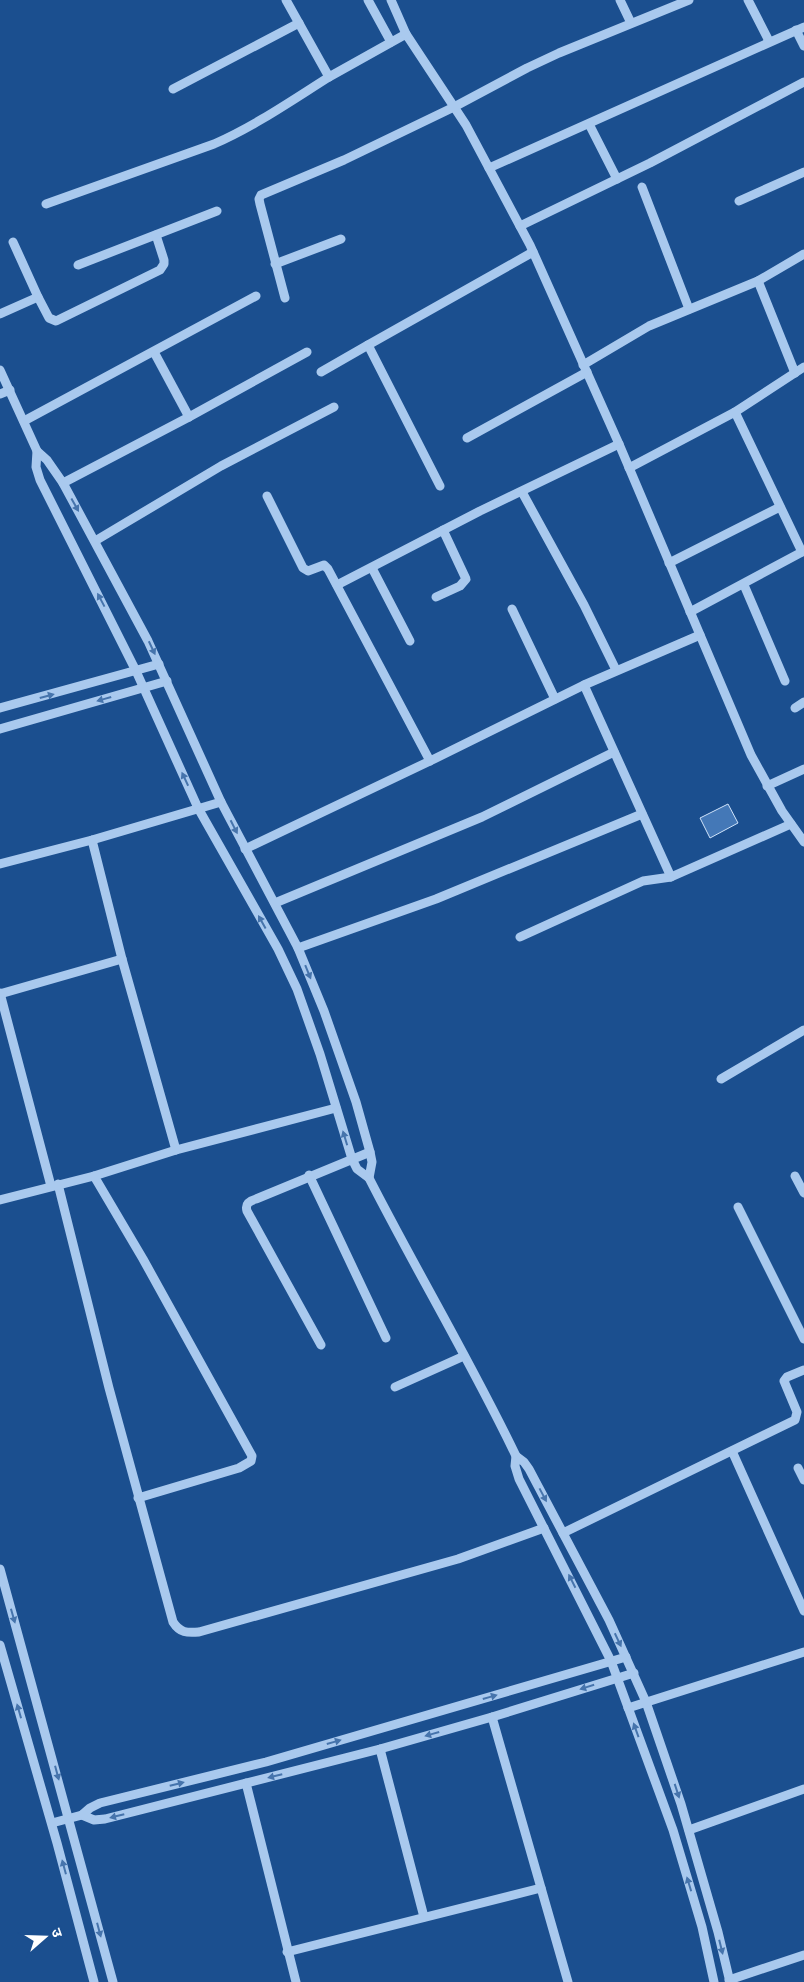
<svg xmlns="http://www.w3.org/2000/svg" width="804" height="1982" font-family="Roboto,'Noto Sans Devanagari',sans-serif">
  <style>
    .building { fill: #4478b7; stroke: #cfe3fa }
    .lines { fill: none; stroke-linecap: round; stroke-linejoin: round }
    .minor { stroke: #a9c9ee; stroke-width: 9 }
    .oneway { fill: #4674ac }
  </style>
  <rect width="100%" height="100%" fill="#1b4f8f"/>
  <path class="building" d="M 728,804 L 738,823 L 710,838 L 700,818 Z"/>
  <g class="lines">
    <g class="minor">
      <path d="M 286,0 L 329,77 L 406,34 L 466,125 L 530,245 L 619,444 L 751,755 L 782,811 L 804,842"/>
      <path d="M 368,0 L 391,42"/>
      <path d="M 391,0 L 406,34"/>
      <path d="M 620,0 L 631,23"/>
      <path d="M 748,0 L 769,41"/>
      <path d="M 796,30 L 804,46"/>
      <path d="M 173,89 L 299,23"/>
      <path d="M 589,124 L 617,179"/>
      <path d="M 489,168 L 804,27"/>
      <path d="M 642,187 L 689,309"/>
      <path d="M 739,201 L 804,172"/>
      <path d="M 46,204 L 214,144 C 255,126 291,101 329,77"/>
      <path d="M 520,226 L 650,163 L 804,82"/>
      <path d="M 13,242 L 38,297"/>
      <path d="M 275,264 L 341,239"/>
      <path d="M 78,265 L 217,211"/>
      <path d="M 758,281 L 795,373"/>
      <path d="M 285,298 L 260,204 L 259,199 L 261,195 L 344,160 L 454,107 L 527,68 L 559,53 L 689,0"/>
      <path d="M 0,314 L 38,297 L 49,318 L 56,321 L 160,270 L 164,264 L 164,260 L 156,235"/>
      <path d="M 154,352 L 189,417"/>
      <path d="M 583,365 L 649,326 L 758,281 L 804,254"/>
      <path d="M 0,370 L 37,451 L 47,460 L 63,483 L 148,641 L 221,802 L 298,948 L 324,1011 L 356,1102 L 370,1152 L 372,1162 L 369,1178"/>
      <path d="M 321,372 L 368,345"/>
      <path d="M 0,394 L 10,390"/>
      <path d="M 735,412 L 802,552"/>
      <path d="M 24,421 L 256,296"/>
      <path d="M 467,438 L 587,372"/>
      <path d="M 37,451 L 36,467 L 40,480 L 136,671 L 198,808 L 278,949 L 297,989 L 320,1054 L 352,1159 L 357,1169 L 369,1178 C 417,1272 471,1362 516,1456 L 515,1466 L 519,1479 L 611,1661 L 673,1830 L 702,1927 L 714,1982"/>
      <path d="M 629,468 L 735,412 L 804,367"/>
      <path d="M 63,483 L 189,417 L 307,352"/>
      <path d="M 440,486 L 368,345 L 533,252"/>
      <path d="M 522,492 L 584,605 L 616,670"/>
      <path d="M 267,496 L 303,568 L 308,571 L 324,565 L 328,569 L 430,761"/>
      <path d="M 95,541 L 221,466 L 334,407"/>
      <path d="M 669,563 L 780,507"/>
      <path d="M 372,568 L 410,641"/>
      <path d="M 337,585 L 480,511 L 619,444"/>
      <path d="M 744,585 L 785,681"/>
      <path d="M 436,597 L 460,586 L 466,579 L 443,530"/>
      <path d="M 512,609 L 555,699"/>
      <path d="M 690,612 L 804,551"/>
      <path d="M 584,685 L 671,877"/>
      <path d="M 0,708 L 159,664"/>
      <path d="M 795,708 L 804,702"/>
      <path d="M 0,729 L 167,681"/>
      <path d="M 767,786 L 804,769"/>
      <path d="M 92,840 L 122,959 L 176,1150"/>
      <path d="M 245,849 L 430,761 L 584,685 L 700,635"/>
      <path d="M 0,864 L 92,840 L 221,802"/>
      <path d="M 275,903 L 482,817 L 614,752"/>
      <path d="M 520,937 L 643,881 L 671,877 L 791,824"/>
      <path d="M 298,948 L 436,899 L 642,814"/>
      <path d="M 0,993 L 51,1186"/>
      <path d="M 0,994 L 122,959"/>
      <path d="M 721,1079 L 804,1030"/>
      <path d="M 309,1175 L 386,1338"/>
      <path d="M 94,1176 L 143,1259 L 252,1456 L 251,1461 L 239,1468 L 138,1498"/>
      <path d="M 795,1176 L 804,1193"/>
      <path d="M 58,1184 L 109,1388 L 173,1622 C 180,1633 187,1633 199,1632 L 458,1559 L 544,1528"/>
      <path d="M 0,1200 L 94,1176 L 176,1150 L 336,1108"/>
      <path d="M 738,1207 L 804,1339"/>
      <path d="M 321,1345 L 247,1211 C 245,1204 249,1201 256,1199 L 370,1152"/>
      <path d="M 395,1387 L 464,1356"/>
      <path d="M 732,1451 L 804,1611"/>
      <path d="M 516,1456 L 524,1462 L 529,1469 L 609,1620 L 646,1702 L 681,1804 L 718,1932 L 730,1982"/>
      <path d="M 798,1468 L 804,1480"/>
      <path d="M 563,1533 L 795,1420 L 797,1412 L 784,1381 L 787,1377 L 804,1370"/>
      <path d="M 0,1569 L 113,1982"/>
      <path d="M 0,1645 L 57,1843 L 94,1982"/>
      <path d="M 628,1708 L 804,1652"/>
      <path d="M 492,1717 L 568,1982"/>
      <path d="M 380,1749 L 424,1917"/>
      <path d="M 246,1783 L 296,1982"/>
      <path d="M 82,1815 L 94,1820 L 105,1819 L 380,1749 L 492,1717 L 634,1673"/>
      <path d="M 52,1823 L 82,1815 L 90,1808 L 100,1803 L 266,1762 L 626,1657"/>
      <path d="M 689,1830 L 804,1789"/>
      <path d="M 287,1952 L 541,1888"/>
      <path d="M 729,1980 L 804,1955"/>
    </g>
  </g>
  <defs><path id="oneway-solid" d="M-6-.8H1V-3.2L6.5 0L1 3.2V.8H-6Z" transform="scale(1.25)"/></defs>
  <g class="oneway">
    <use href="#oneway-solid" transform="translate(75 505) rotate(61)"/>
    <use href="#oneway-solid" transform="translate(101 600) rotate(-118)"/>
    <use href="#oneway-solid" transform="translate(152 648) rotate(65)"/>
    <use href="#oneway-solid" transform="translate(47 696) rotate(-15)"/>
    <use href="#oneway-solid" transform="translate(104 699) rotate(164)"/>
    <use href="#oneway-solid" transform="translate(185 779) rotate(-115)"/>
    <use href="#oneway-solid" transform="translate(234 827) rotate(63)"/>
    <use href="#oneway-solid" transform="translate(262 922) rotate(-119)"/>
    <use href="#oneway-solid" transform="translate(308 972) rotate(68)"/>
    <use href="#oneway-solid" transform="translate(345 1138) rotate(-107)"/>
    <use href="#oneway-solid" transform="translate(543 1495) rotate(62)"/>
    <use href="#oneway-solid" transform="translate(572 1581) rotate(-117)"/>
    <use href="#oneway-solid" transform="translate(13 1616) rotate(74)"/>
    <use href="#oneway-solid" transform="translate(618 1640) rotate(65)"/>
    <use href="#oneway-solid" transform="translate(587 1687) rotate(163)"/>
    <use href="#oneway-solid" transform="translate(490 1697) rotate(-16)"/>
    <use href="#oneway-solid" transform="translate(19 1711) rotate(-106)"/>
    <use href="#oneway-solid" transform="translate(636 1730) rotate(-110)"/>
    <use href="#oneway-solid" transform="translate(432 1734) rotate(164)"/>
    <use href="#oneway-solid" transform="translate(334 1742) rotate(-16)"/>
    <use href="#oneway-solid" transform="translate(57 1773) rotate(75)"/>
    <use href="#oneway-solid" transform="translate(275 1776) rotate(166)"/>
    <use href="#oneway-solid" transform="translate(177 1784) rotate(-14)"/>
    <use href="#oneway-solid" transform="translate(677 1791) rotate(72)"/>
    <use href="#oneway-solid" transform="translate(117 1816) rotate(166)"/>
    <use href="#oneway-solid" transform="translate(64 1867) rotate(-105)"/>
    <use href="#oneway-solid" transform="translate(689 1884) rotate(-107)"/>
    <use href="#oneway-solid" transform="translate(99 1930) rotate(75)"/>
    <use href="#oneway-solid" transform="translate(721 1947) rotate(76)"/>
  </g>
  <g transform="translate(45 1937) rotate(70)" stroke="#1b4f8f" stroke-width="4" paint-order="stroke">
  <path d="M0-4L9 19L0 12L-9 19Z" fill="#ffffff"/>
  <text y="-8" font-size="14" font-weight="bold" text-anchor="middle" fill="#ffffff">उ</text>
  </g>
</svg>
